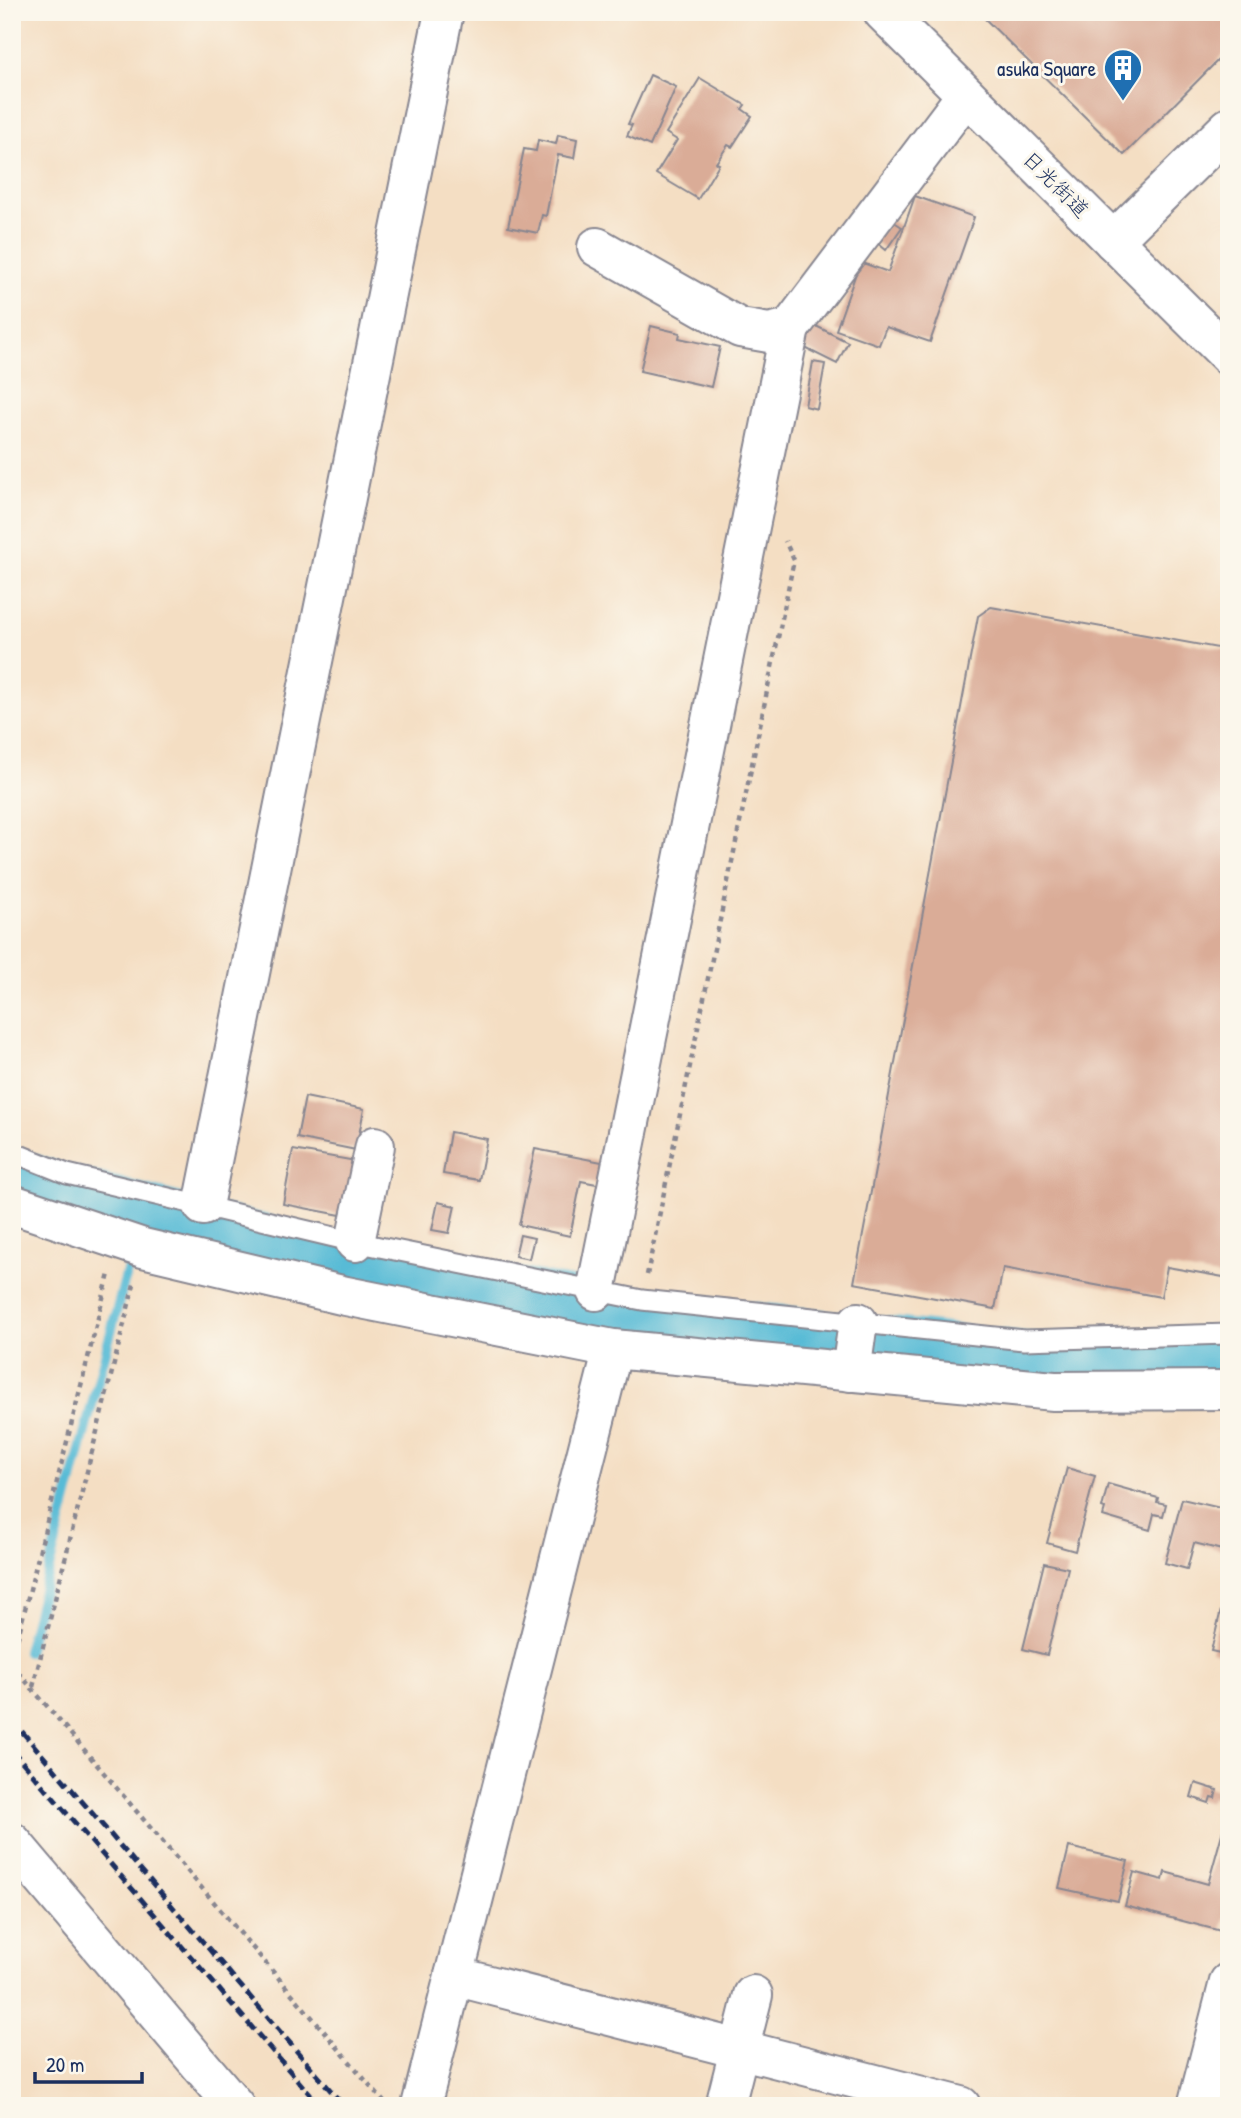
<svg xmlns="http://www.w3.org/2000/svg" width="1241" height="2118" font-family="'Patrick Hand','Klee One',sans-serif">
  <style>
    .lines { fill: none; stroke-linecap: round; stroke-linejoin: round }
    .stream { stroke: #58bbd6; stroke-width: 10 }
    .river { stroke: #58bbd6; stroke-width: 65 }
    .building { fill: #daac97 }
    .service-casing { stroke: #888690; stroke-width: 23 }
    .minor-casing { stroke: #888690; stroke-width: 42 }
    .trunk-casing { stroke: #888690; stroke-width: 42 }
    .path { stroke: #888690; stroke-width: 4.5; stroke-dasharray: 5 5; stroke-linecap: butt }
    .service { stroke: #fff; stroke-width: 19 }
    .minor { stroke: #fff; stroke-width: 38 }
    .trunk { stroke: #fff; stroke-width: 38 }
    .rail { stroke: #1b2f5e; stroke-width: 5; stroke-dasharray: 10 5; stroke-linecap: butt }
    .labels { text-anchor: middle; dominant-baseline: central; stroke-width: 6; stroke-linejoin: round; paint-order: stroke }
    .poi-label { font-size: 21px; fill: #1b2f5e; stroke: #fbf7ec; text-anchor: end }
    .street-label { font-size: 21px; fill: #1b2f5e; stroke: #fbf7ec }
  </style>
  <rect width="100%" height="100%" fill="#fbf7ec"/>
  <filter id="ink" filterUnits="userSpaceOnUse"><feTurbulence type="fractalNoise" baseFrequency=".0143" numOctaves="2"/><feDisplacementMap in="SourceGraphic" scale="14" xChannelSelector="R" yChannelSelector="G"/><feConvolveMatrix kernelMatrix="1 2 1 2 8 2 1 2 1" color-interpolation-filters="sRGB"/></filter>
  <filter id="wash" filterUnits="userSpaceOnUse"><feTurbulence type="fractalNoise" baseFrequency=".00686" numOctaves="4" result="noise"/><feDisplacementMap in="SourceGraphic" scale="28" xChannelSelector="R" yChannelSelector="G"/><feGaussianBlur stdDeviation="1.57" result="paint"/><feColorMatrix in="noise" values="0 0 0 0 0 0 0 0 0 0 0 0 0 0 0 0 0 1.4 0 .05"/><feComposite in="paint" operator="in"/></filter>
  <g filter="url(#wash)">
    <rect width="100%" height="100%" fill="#f4dec3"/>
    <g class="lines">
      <path class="stream" d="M 27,1652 L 127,1271"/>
      <path class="river" d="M 12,1180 L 60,1196 L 347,1268 L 630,1321 L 1052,1367 L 1229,1365"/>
    </g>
    <g id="blocks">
      <g class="building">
        <path d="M 978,12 L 1229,12 L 1229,49 L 1124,155 Z"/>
        <path d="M 650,75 L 676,87 L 650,146 L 627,136 L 632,125 L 628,124 Z"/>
        <path d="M 700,78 L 745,105 L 742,109 L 752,116 L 732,147 L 728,145 L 716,163 L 719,164 L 698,199 L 656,174 L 677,140 L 666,133 Z"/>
        <path d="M 558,135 L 577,139 L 574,158 L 558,155 L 546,216 L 542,215 L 538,233 L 508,227 L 524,149 L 536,151 L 538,140 L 556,144 Z"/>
        <path d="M 915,196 L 974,217 L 930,342 L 886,327 L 879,345 L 836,330 L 860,262 L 888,272 Z"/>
        <path d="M 891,220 L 902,227 L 886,250 L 875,241 Z"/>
        <path d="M 812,324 L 848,342 L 837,364 L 801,346 Z"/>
        <path d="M 651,326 L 680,333 L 679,338 L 720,347 L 711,387 L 640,371 Z"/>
        <path d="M 813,362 L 825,364 L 817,409 L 805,406 Z"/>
        <path d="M 991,607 L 1229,650 L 1229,1278 L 1167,1267 L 1161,1297 L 1003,1268 L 995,1309 L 854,1283 L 978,616 Z"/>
        <path d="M 305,1097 L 364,1109 L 356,1150 L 297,1138 Z"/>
        <path d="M 450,1132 L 487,1139 L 479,1180 L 443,1174 Z"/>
        <path d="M 535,1149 L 612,1164 L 607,1186 L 581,1181 L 570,1236 L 519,1225 Z"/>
        <path d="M 293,1150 L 356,1161 L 346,1216 L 283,1204 Z"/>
        <path d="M 438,1202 L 455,1206 L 449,1233 L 432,1230 Z"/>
        <path d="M 520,1235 L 534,1238 L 529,1259 L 515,1256 Z"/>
        <path d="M 1067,1468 L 1095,1476 L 1075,1551 L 1047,1543 Z"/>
        <path d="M 1108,1484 L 1158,1498 L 1157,1502 L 1166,1504 L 1163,1516 L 1154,1514 L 1150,1530 L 1103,1516 L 1105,1509 L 1102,1508 Z"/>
        <path d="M 1182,1499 L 1229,1510 L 1229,1525 L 1222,1550 L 1194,1543 L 1187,1569 L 1165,1563 Z"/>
        <path d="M 1044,1563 L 1068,1568 L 1047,1655 L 1023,1649 Z"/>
        <path d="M 1221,1610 L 1229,1612 L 1229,1655 L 1211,1651 Z"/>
        <path d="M 1195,1783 L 1217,1790 L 1215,1798 L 1211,1797 L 1209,1803 L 1191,1797 Z"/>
        <path d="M 1228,1812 L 1229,1902 L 1221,1931 L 1125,1906 L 1134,1872 L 1163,1880 L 1165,1872 L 1208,1884 Z"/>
        <path d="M 1069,1847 L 1128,1861 L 1118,1901 L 1059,1888 Z"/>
      </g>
    </g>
  </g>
  <g filter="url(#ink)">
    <use href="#blocks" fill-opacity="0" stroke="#888690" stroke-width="2"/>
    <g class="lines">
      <g class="service-casing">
        <path id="service" d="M 12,1152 L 67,1174 L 355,1242 L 642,1300 L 1024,1340 L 1229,1334"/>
      </g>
      <g class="minor-casing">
        <g id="minor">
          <path d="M 1113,241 L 1229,127"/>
          <path d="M 597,247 L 740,328 L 769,333 L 790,328 L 966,95"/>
          <path d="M 12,1204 L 143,1248 L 346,1296 L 613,1349 L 1054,1391 L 1229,1390"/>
          <path d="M 203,1206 L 444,12"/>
          <path d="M 355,1242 L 375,1146"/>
          <path d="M 596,1291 L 790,328"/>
          <path d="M 851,1372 L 858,1322"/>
          <path d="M 12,1842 L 235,2106"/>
          <path d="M 454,1976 L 961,2106"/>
          <path d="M 421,2106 L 613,1349"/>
          <path d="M 725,2106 L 753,1995"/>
          <path d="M 1197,2106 L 1229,1982"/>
        </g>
      </g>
      <g class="trunk-casing">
        <path id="trunk" d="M 883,12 L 1229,356"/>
      </g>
      <g class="path">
        <path d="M 647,1275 L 794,560 L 785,541"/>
        <path d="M 12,1648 L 18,1637 L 109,1274"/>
        <path d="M 12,1665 L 384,2102"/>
        <path d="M 33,1687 L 134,1284"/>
      </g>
      <use href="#service" class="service"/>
      <use href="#minor" class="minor"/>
      <use href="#trunk" class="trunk"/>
      <g class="rail">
        <path d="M 12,1720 L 344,2106"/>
        <path d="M 12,1750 L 320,2106"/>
      </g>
    </g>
  </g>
  <defs>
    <g id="building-pin" transform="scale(2.0125)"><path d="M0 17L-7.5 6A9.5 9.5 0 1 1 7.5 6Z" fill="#1f6fb2" stroke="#fbf7ec"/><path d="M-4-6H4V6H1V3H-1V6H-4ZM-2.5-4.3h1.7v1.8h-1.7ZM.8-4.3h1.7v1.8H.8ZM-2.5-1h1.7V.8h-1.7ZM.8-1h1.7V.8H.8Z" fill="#fff"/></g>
  </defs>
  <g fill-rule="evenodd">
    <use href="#building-pin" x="1123" y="68"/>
  </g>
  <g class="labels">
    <g class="poi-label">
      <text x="1096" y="68">asuka Square</text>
    </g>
    <g class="street-label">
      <text transform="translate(1056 184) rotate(45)">日光街道</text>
    </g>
  </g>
  <rect width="1241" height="2118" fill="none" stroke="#fbf7ec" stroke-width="42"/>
  <path d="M35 2072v10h107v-10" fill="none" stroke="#1b2f5e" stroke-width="3.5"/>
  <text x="46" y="2072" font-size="21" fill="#1b2f5e" stroke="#fbf7ec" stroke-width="5" paint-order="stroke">20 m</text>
</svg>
